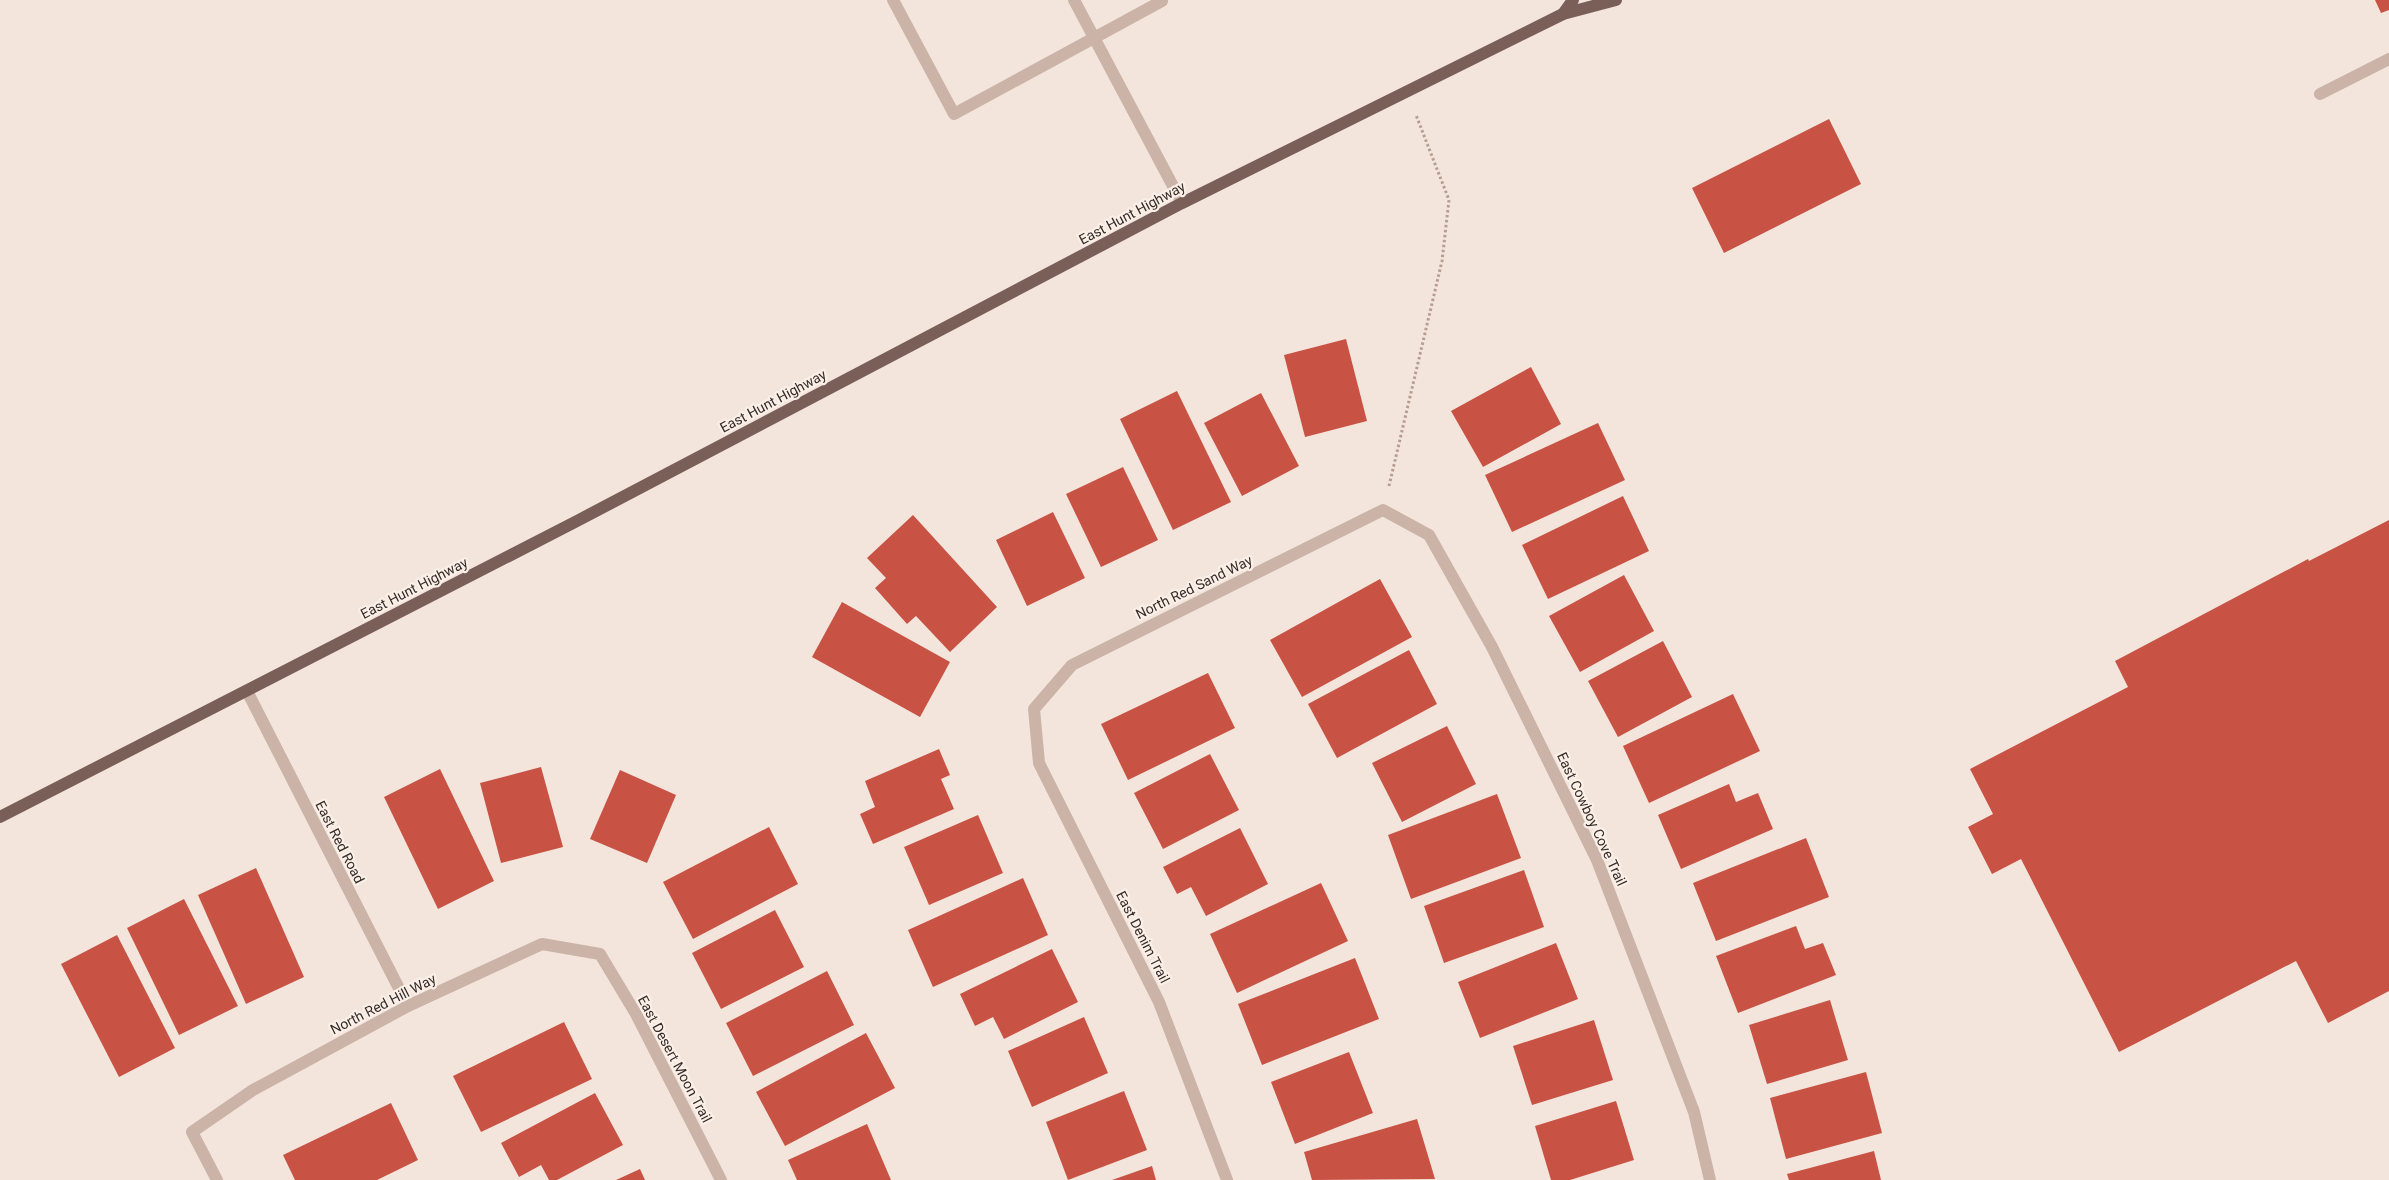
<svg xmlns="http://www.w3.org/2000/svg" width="2389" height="1180" font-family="Roboto,sans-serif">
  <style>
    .building { fill: #c85244 }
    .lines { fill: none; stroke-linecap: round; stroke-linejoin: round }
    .path { stroke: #b79d91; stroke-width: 3; stroke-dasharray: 2.5 2.5; stroke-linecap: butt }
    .service { stroke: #cbb3a7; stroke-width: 12 }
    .minor { stroke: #cbb3a7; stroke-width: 12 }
    .primary { stroke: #7a5f59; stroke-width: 12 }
    .labels { text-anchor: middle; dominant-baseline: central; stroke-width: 4.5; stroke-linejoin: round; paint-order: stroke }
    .street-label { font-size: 14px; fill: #372b28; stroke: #faf0e8 }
  </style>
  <rect width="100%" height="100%" fill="#f3e5dc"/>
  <g class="building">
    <path d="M 2375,0 L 2389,0 L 2389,10 L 2381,13 Z"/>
    <path d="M 1829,119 L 1861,184 L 1724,253 L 1692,188 Z"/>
    <path d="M 1346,339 L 1367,421 L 1305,437 L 1284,355 Z"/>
    <path d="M 1531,367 L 1561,424 L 1483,467 L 1451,411 Z"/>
    <path d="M 1177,391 L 1231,502 L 1173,530 L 1120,419 Z"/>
    <path d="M 1261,393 L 1299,466 L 1242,496 L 1204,423 Z"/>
    <path d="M 1598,423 L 1625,480 L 1512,532 L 1485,475 Z"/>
    <path d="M 1123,467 L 1158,540 L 1101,567 L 1066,494 Z"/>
    <path d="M 1623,496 L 1649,551 L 1548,599 L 1522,545 Z"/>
    <path d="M 1053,512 L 1085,578 L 1027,606 L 996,540 Z"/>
    <path d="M 913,515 L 997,607 L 950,652 L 916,616 L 907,624 L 875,588 L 886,578 L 867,558 Z"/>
    <path d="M 2389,520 L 2389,991 L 2328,1023 L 2296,961 L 2119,1052 L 2021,859 L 1992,874 L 1968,827 L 1993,814 L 1970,769 L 2128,687 L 2115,661 L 2308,559 L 2309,561 Z"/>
    <path d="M 1624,575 L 1654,631 L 1580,672 L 1549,616 Z"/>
    <path d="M 1380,579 L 1412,637 L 1302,697 L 1270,640 Z"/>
    <path d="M 842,602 L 950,662 L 920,717 L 812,657 Z"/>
    <path d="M 1663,641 L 1692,697 L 1618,737 L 1588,681 Z"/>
    <path d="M 1409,650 L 1437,704 L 1337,758 L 1308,704 Z"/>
    <path d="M 1208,673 L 1235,728 L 1128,780 L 1101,724 Z"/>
    <path d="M 1733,694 L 1760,751 L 1649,803 L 1623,746 Z"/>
    <path d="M 1447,726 L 1476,784 L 1402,822 L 1372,763 Z"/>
    <path d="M 939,749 L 950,775 L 941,779 L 954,809 L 873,844 L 860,814 L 875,807 L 865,781 Z"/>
    <path d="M 1210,754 L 1239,810 L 1163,849 L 1134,793 Z"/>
    <path d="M 541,767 L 563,847 L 501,863 L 480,783 Z"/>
    <path d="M 440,769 L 494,881 L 438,909 L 384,797 Z"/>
    <path d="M 620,770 L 676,795 L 647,863 L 590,839 Z"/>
    <path d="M 1729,784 L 1736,802 L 1758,793 L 1773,829 L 1681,869 L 1658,815 Z"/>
    <path d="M 1497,794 L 1521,858 L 1411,899 L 1388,835 Z"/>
    <path d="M 978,815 L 1003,873 L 929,905 L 904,847 Z"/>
    <path d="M 769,827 L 798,884 L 693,939 L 663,882 Z"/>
    <path d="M 1240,828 L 1268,884 L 1206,916 L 1191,887 L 1177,894 L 1163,867 Z"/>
    <path d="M 1806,838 L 1829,897 L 1716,941 L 1693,883 Z"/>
    <path d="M 256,868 L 304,977 L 246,1004 L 198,895 Z"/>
    <path d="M 1524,870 L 1544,927 L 1444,963 L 1424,906 Z"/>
    <path d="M 1023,878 L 1048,935 L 933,987 L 908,930 Z"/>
    <path d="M 1321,883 L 1348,941 L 1237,993 L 1210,934 Z"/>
    <path d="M 184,899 L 238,1006 L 179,1035 L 127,928 Z"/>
    <path d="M 775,910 L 804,967 L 721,1009 L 692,953 Z"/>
    <path d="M 1796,926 L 1805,949 L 1823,943 L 1836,975 L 1738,1013 L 1716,956 Z"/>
    <path d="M 117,935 L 175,1048 L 119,1077 L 61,964 Z"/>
    <path d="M 1556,943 L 1578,999 L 1480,1038 L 1458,982 Z"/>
    <path d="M 1052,949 L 1078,1002 L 1004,1039 L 993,1017 L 975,1026 L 960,994 Z"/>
    <path d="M 1355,958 L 1379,1019 L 1262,1065 L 1238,1004 Z"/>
    <path d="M 827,971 L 854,1025 L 753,1076 L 726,1023 Z"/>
    <path d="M 1830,1000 L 1848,1060 L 1767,1084 L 1749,1025 Z"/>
    <path d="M 1084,1017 L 1108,1073 L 1032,1107 L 1008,1051 Z"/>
    <path d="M 1594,1020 L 1613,1080 L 1532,1105 L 1513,1046 Z"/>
    <path d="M 564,1022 L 592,1079 L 481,1132 L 453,1076 Z"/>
    <path d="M 866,1033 L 895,1088 L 785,1146 L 756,1092 Z"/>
    <path d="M 1349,1052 L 1373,1113 L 1295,1144 L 1271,1082 Z"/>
    <path d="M 1866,1072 L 1882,1133 L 1786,1159 L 1770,1098 Z"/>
    <path d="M 1124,1091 L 1147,1150 L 1068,1180 L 1046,1122 Z"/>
    <path d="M 595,1093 L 623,1145 L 557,1180 L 549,1180 L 541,1165 L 519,1177 L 501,1143 Z"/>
    <path d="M 1616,1101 L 1634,1160 L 1570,1180 L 1551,1180 L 1535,1126 Z"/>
    <path d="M 391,1103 L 418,1160 L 377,1180 L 295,1180 L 283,1155 Z"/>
    <path d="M 1417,1119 L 1435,1179 L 1312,1180 L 1304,1152 Z"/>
    <path d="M 867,1124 L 891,1180 L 797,1180 L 788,1160 Z"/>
    <path d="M 1874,1151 L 1881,1180 L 1789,1180 L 1787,1174 Z"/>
    <path d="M 1152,1166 L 1156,1180 L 1112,1180 Z"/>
    <path d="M 640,1169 L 645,1180 L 616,1180 Z"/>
  </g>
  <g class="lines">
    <path class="path" d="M 1389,486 L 1442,261 L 1449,200 L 1416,115"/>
    <g class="service">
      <path d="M 893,0 L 954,114 L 1162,1"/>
      <path d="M 1074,0 L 1182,203"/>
      <path d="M 2320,94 L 2389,59"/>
    </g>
    <g class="minor">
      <path d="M 247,691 L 408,1006"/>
      <path d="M 217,1180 L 192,1132 L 253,1090 L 408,1006 L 542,944 L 600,954 L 636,1014 L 721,1180"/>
      <path d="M 1227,1180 L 1159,1002 L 1039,763 L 1034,709 L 1072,665 L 1383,510 L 1429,535 L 1492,647 L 1597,860 L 1694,1112 L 1710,1180"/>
    </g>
    <g class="primary">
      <path d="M 1563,14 L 1573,0"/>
      <path d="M 0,817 L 577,521 L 1182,203 L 1563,14 L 1616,0"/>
    </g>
  </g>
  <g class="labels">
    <g class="street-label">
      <text transform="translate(1132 213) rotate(-28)">East Hunt Highway</text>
      <text transform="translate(773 401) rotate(-28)">East Hunt Highway</text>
      <text transform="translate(1194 587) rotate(-26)">North Red Sand Way</text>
      <text transform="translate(414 588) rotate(-27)">East Hunt Highway</text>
      <text transform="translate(1592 819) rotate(65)">East Cowboy Cove Trail</text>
      <text transform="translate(340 842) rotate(63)">East Red Road</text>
      <text transform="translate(1143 937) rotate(63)">East Denim Trail</text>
      <text transform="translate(383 1004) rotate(-27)">North Red Hill Way</text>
      <text transform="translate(675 1059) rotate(62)">East Desert Moon Trail</text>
    </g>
  </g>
</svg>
